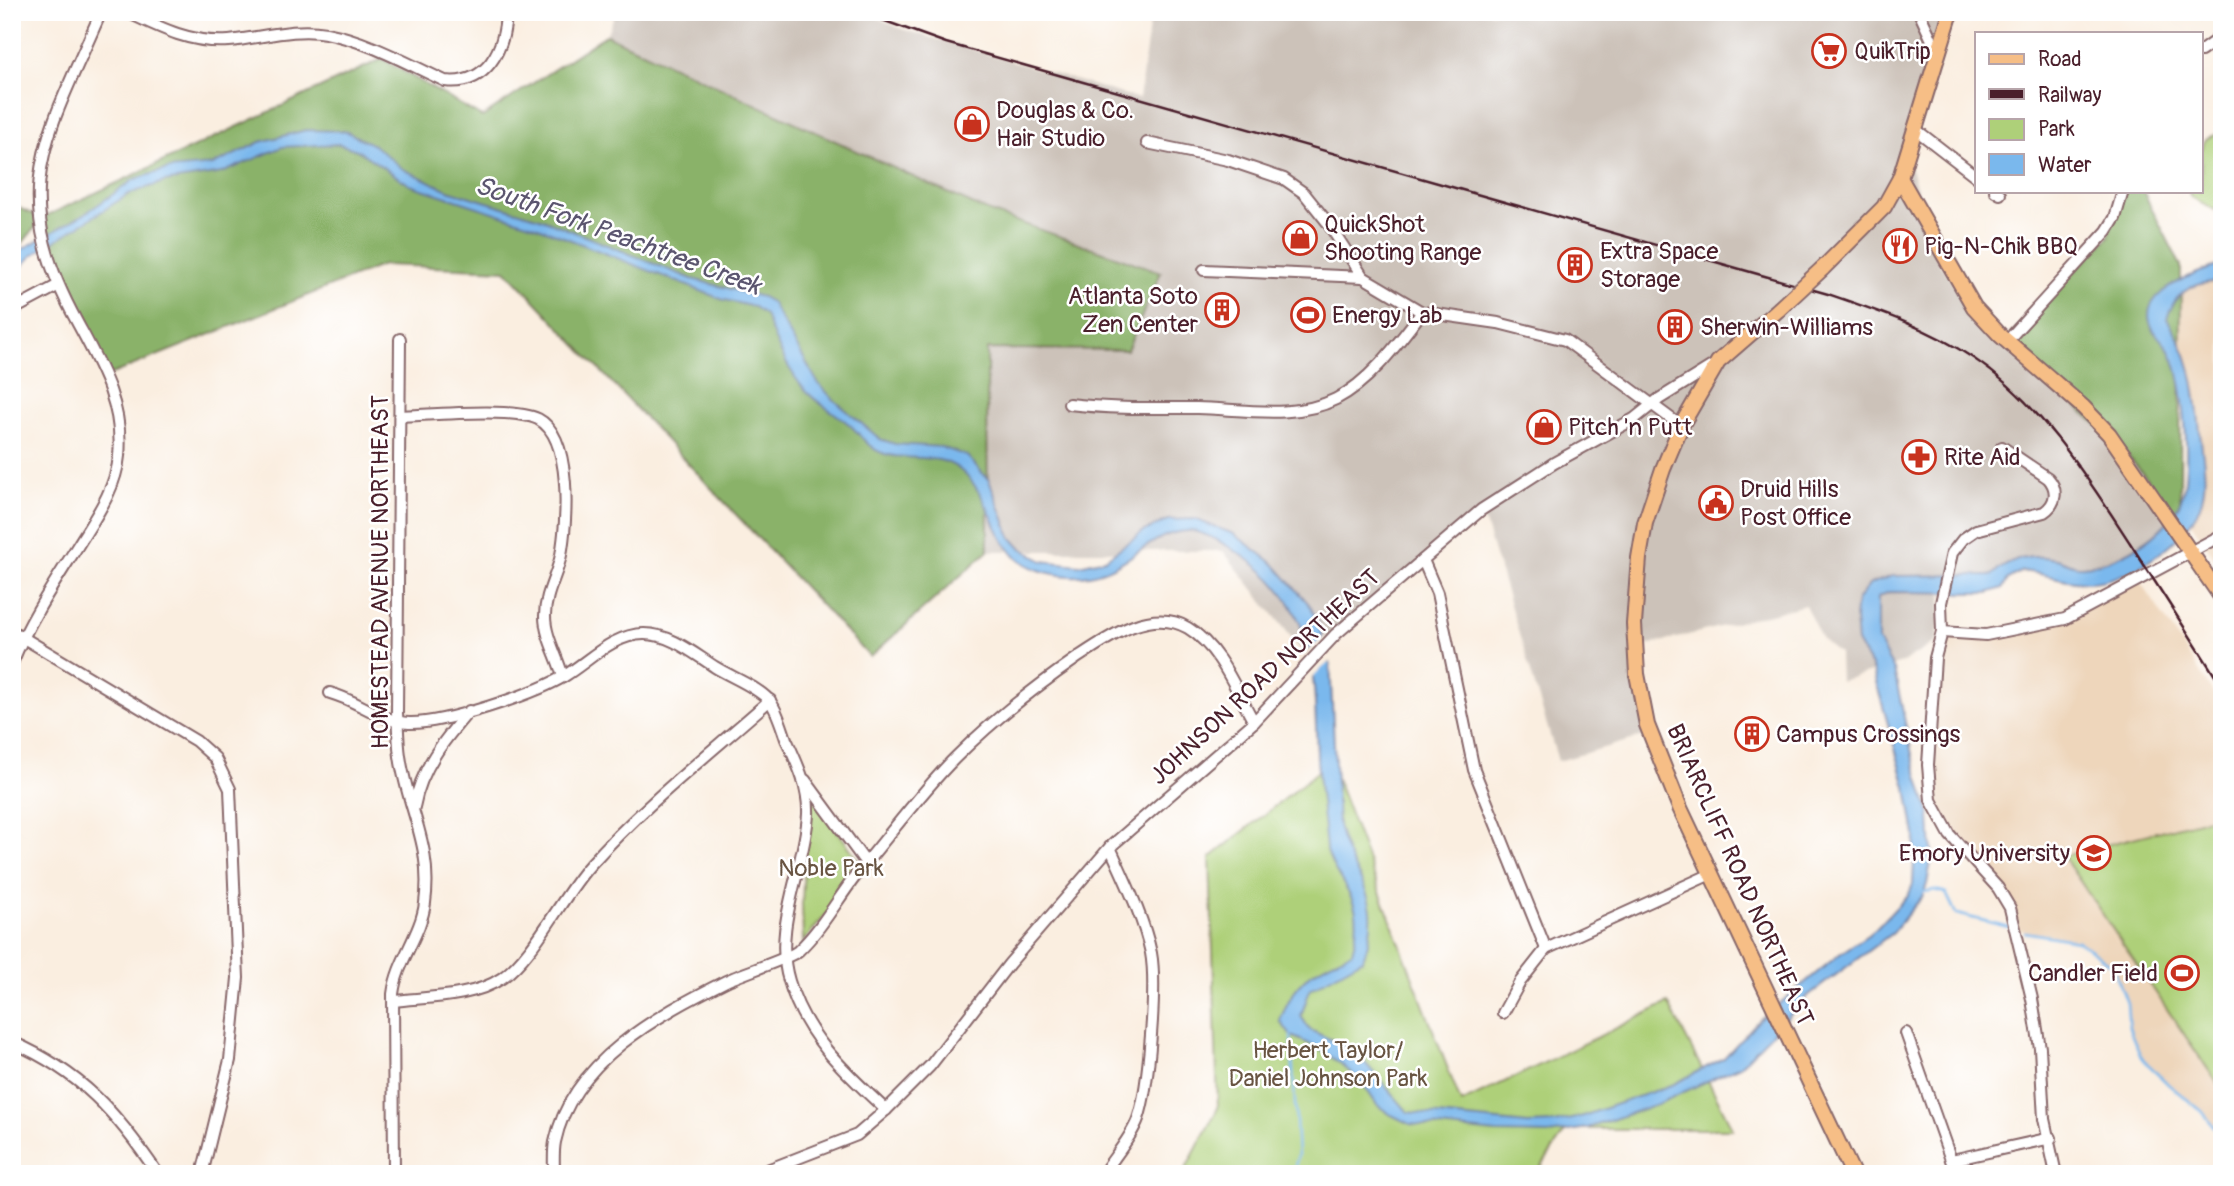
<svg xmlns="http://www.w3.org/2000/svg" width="2234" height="1186" font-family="Pangolin,sans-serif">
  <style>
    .built { fill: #eed6bb }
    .industrial { fill: #ccc2b9 }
    .green { fill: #aed079; stroke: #7c7852; stroke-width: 2 }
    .forest { fill: #8ab269; stroke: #6a684a; stroke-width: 2 }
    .water { fill: #7ab8ed; stroke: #626c8c; stroke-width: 2 }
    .pier { fill: #faeee0 }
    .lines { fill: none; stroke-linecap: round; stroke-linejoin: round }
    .stream { stroke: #7ab8ed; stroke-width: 2.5 }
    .minor-casing { stroke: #88676a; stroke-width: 14 }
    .major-casing { stroke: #88676a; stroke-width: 18 }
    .minor { stroke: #fff; stroke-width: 10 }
    .major { stroke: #f6be86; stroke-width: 14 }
    .rail { stroke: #4a1f2b; stroke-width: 2.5 }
    .major-bridge-casing { stroke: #88676a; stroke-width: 18; stroke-linecap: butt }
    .major-bridge { stroke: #f6be86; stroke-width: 14 }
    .labels { text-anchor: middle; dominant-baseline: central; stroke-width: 5; stroke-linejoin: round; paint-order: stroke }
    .poi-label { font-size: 24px; fill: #4a1f2b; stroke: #fff; text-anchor: start }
    .street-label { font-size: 24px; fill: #4a1f2b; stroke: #fff }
    .park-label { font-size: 24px; fill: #685442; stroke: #fff }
    .water-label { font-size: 26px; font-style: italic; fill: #5b556f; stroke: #fff }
  </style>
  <rect width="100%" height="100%" fill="#fff"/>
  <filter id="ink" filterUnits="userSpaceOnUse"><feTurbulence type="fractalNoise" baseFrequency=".0143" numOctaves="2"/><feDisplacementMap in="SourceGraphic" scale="14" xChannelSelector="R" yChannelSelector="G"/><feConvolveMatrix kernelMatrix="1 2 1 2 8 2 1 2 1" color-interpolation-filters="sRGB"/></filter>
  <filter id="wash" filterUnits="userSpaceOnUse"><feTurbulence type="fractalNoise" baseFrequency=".00686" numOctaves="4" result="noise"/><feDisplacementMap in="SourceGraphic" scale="28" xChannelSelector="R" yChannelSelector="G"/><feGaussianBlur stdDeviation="1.57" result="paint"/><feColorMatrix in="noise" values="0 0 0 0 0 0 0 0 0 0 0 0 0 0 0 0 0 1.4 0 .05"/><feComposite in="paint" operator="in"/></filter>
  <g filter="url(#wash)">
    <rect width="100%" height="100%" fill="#faeee0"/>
    <g class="built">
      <path d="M 2222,275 L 2222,569 L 2185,514 L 2195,476 L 2166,298 L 2175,288 Z"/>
      <path d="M 2139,579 L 2222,706 L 2222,1137 L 2202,1111 L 2169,1085 L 2141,1057 L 2129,1028 L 2127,1003 L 2113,966 L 2078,941 L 2016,929 L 2010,908 L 1931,800 L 1928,765 L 1942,632 L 1967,635 L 2046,624 Z"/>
    </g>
    <path class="industrial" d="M 616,12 L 866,12 L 899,28 L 1139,99 L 1151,12 L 1952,12 L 1909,162 L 1939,262 L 1980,326 L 2109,434 L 2163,496 L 2180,528 L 2099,566 L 1943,581 L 1937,641 L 1902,663 L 1840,681 L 1839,653 L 1822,640 L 1805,605 L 1641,647 L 1639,692 L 1652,734 L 1558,761 L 1481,510 L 1311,662 L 1223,551 L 988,551 L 987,349 L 1127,350 L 1160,271 L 987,211 L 606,35 Z"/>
    <g class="green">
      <path d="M 2214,135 L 2222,135 L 2222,214 L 2190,196 L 2189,191 L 2201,191 L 2201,153 L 2205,139 Z"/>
      <path d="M 1330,762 L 1461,1103 L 1668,1003 L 1733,1129 L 1567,1129 L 1536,1174 L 1183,1174 L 1218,1108 L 1210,858 Z"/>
      <path d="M 808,790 L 865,869 L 803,942 L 802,903 Z"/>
      <path d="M 2222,815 L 2222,1090 L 2063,856 Z"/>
    </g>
    <g class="forest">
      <path d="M 606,35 L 987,211 L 1161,272 L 1127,350 L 987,349 L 988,551 L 870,657 L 506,270 L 383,265 L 107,376 L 42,219 L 12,256 L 12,205 L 42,218 L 382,59 L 482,117 Z"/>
      <path d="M 2118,191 L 2143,191 L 2181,266 L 2180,528 C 2138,451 2068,399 2002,343 L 2109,237 Z"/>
    </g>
    <path class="water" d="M 306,130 L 345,131 L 374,145 L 403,169 L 448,190 L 540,218 L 692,279 L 762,297 L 771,302 L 818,383 L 833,399 L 880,439 L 895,444 L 941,447 L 967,456 L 989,480 L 1011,537 L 1020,547 L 1043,561 L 1079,565 L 1105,559 L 1144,531 L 1168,520 L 1194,519 L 1234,534 L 1274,564 L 1309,604 L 1318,622 L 1330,662 L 1338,825 C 1350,882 1388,890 1363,959 L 1310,989 L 1301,1016 L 1310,1030 L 1354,1050 L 1408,1112 L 1528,1124 L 1554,1123 L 1580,1117 L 1674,1084 L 1724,1058 L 1758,1021 L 1841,953 L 1875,930 L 1909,894 L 1913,884 L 1915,835 L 1908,794 L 1872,668 L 1857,642 L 1855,619 L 1857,600 L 1870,584 L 1892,576 L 1992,575 C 2010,559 2033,553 2056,559 C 2064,560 2073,567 2082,566 C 2118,563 2165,536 2180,502 C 2192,476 2185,381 2172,355 C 2167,344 2155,336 2151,325 C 2137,292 2198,272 2220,265 L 2222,282 C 2194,281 2174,292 2167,319 C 2193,356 2195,387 2200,431 C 2202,453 2208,477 2202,500 C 2191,540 2127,584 2086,582 C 2065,582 2043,573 2022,571 L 2008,579 L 2003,588 L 1988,593 L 1889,592 L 1878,597 L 1878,641 L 1894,670 L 1913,759 L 1930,815 L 1932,855 L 1927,884 L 1922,897 L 1892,933 L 1809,995 L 1740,1066 L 1658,1104 L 1588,1128 L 1549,1134 L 1496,1133 L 1410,1124 L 1391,1115 L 1377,1105 L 1363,1084 L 1340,1063 L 1314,1046 L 1291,1036 L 1280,1021 C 1295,978 1313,970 1352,952 C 1368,895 1339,892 1326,848 C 1323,818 1319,788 1317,758 C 1314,677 1319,607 1243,556 C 1229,547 1207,532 1190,531 C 1147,530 1123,580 1070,576 C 984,570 1006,507 959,469 C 936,451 907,463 882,453 C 868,448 861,435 851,426 C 837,413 817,404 805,390 C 788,371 774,339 765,315 L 754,307 L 721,299 L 533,225 L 410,185 L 357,150 L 339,144 L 282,147 L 222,173 L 164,182 L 129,194 L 33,255 L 12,276 L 12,255 L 86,213 L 135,179 L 169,169 L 213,165 L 260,142 Z"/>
    <path class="pier" d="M 1326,635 L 1333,659 L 1311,678 L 1306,652 Z"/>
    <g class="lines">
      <g class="stream">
        <path d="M 1923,892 L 1936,890 L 1946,893 L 1956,914 L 2009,927"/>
        <path d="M 2025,932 L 2078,941 L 2113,966 L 2127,1003 L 2129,1028 L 2141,1057 L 2169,1085 L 2202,1111 L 2222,1137"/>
        <path d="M 1291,1036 L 1298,1155 L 1293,1174"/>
      </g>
    </g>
  </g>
  <g filter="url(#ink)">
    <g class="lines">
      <g class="minor-casing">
        <g id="minor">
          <path d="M 127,12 C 160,28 192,44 229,41 C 261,38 294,27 326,33 C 368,41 406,63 445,81 C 487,86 505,49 506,12"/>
          <path d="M 1919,12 L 1937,51"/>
          <path d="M 2201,51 L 2222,36"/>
          <path d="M 1915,129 L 1977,177"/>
          <path d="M 1147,143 L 1228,160 L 1284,179 L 1304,193 L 1328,223 L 1363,277 L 1422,312 L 1498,323 L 1565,340 L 1681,426"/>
          <path d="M 1995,191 L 2000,194"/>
          <path d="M 1204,270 L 1363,277"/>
          <path d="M 12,310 L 57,286"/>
          <path d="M 2007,341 L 2107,231 L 2115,218 L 2123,191"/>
          <path d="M 1069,404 C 1111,409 1155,408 1197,408 C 1241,409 1295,420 1336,399 C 1371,381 1398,343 1422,312"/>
          <path d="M 400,416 C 431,415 513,407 538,419 C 573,437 567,523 561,555 C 557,576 545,593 545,616 C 545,637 558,657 563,677"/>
          <path d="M 2002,447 L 2048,478 C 2058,489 2057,503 2044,512 L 1976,530 L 1963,539 L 1952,553 L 1941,603 L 1942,632 L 1935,658 L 1928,765 L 1931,800 L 1950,835 L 1998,888 L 2010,908 L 2032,999 L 2040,1048 L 2044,1119 L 2056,1174"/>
          <path d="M 1423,560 L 1437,593 L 1474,770 L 1546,949"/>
          <path d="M 12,631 L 196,741 L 215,758 L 230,789 L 238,978 L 230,1060 L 202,1174"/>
          <path d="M 1942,632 L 1986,635 L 2065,619 L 2222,535"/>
          <path d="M 12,663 C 29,621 53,585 77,547 C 94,519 116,490 119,456 C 124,405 100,365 77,322 C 5,190 47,137 101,12"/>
          <path d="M 330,693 C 357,700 382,722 409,723 C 443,724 536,694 566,675 C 590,660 614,634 644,634 C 671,634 693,653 715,667 C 731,677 756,686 769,700 C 777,709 782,728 786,739 C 797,763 809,787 808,814 C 805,869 772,926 789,981 C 805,1036 845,1072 886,1110"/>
          <path d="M 805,780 L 866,863"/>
          <path d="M 414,807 C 421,768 444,740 469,711"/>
          <path d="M 394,1001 C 427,997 473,998 502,978 C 534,956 562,896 590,865 C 644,805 709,754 770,700"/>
          <path d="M 1503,1013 L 1520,982 L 1546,949 L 1711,874"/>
          <path d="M 1906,1033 L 1956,1174"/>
          <path d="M 12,1042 C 81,1072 117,1113 158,1174"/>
          <path d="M 1952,1160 L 2051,1138"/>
          <path d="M 394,1174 L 393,994 C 397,961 421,935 425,903 C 433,845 407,808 400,756 C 398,742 398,727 397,713 L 400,339"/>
          <path d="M 554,1174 C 554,1164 553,1152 555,1142 C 572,1061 658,1015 726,981 C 740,974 790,958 798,951 C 825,926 842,890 866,863 C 895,828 923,790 955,758 C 992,721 1034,688 1077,658 C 1107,638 1151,606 1188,628 C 1221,648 1236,691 1254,722"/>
          <path d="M 757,1174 L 857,1135 L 886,1110 L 930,1066 L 1009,964 L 1110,847 L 1254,722 L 1336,634 L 1481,510 L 1554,463 L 1634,419 L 1659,399 L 1717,363"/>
          <path d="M 1103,1174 C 1114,1157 1131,1138 1138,1119 C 1149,1088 1157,985 1151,953 C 1143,916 1125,881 1110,847"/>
        </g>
      </g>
      <g class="major-casing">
        <g id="major">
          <path d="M 1900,178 L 1974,307 L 2000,335 L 2083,407 L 2109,434 L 2222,598"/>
          <path d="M 1822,269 L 1884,207 L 1900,178 L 1951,12"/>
          <path d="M 1779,309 L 1718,362 L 1681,426 L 1663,469 L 1645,523 L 1639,558 L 1634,624 L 1637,674 L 1647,725 L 1680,808 L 1853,1174"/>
        </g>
      </g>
      <use href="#minor" class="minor"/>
      <use href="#major" class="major"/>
      <path class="rail" d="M 860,12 L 946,43 L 1828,294 C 1878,311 1929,328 1973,358 C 2041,403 2087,477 2130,543 C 2161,591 2192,639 2222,687"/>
      <g class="major-bridge-casing">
        <path id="major-bridge" d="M 1779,309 L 1822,269"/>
      </g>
      <use href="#major-bridge" class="major-bridge"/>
    </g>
  </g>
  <defs>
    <g id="supermarket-ring" transform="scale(1.75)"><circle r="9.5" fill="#fff" stroke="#c8321e" stroke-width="1.5"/><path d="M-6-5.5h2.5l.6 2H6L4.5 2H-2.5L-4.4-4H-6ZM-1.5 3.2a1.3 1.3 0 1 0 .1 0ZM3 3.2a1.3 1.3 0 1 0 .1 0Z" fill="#c8321e"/></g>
    <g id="shop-ring" transform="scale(1.75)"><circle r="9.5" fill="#fff" stroke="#c8321e" stroke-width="1.5"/><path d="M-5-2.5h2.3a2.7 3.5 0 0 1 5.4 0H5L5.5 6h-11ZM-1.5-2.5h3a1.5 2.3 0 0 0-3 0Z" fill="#c8321e"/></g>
    <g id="restaurant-ring" transform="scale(1.75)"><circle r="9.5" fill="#fff" stroke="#c8321e" stroke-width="1.5"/><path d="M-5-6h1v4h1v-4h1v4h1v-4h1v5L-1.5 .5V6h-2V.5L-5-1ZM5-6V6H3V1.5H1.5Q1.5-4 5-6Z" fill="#c8321e"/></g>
    <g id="building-ring" transform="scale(1.75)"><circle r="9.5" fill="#fff" stroke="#c8321e" stroke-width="1.5"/><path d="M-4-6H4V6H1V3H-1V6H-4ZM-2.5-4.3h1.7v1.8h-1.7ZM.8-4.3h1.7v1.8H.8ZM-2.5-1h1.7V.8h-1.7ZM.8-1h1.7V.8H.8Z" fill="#c8321e"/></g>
    <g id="stadium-ring" transform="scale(1.75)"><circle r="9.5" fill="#fff" stroke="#c8321e" stroke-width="1.5"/><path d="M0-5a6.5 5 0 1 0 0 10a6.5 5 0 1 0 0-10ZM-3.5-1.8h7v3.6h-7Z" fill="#c8321e"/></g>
    <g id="pharmacy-ring" transform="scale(1.75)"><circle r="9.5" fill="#fff" stroke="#c8321e" stroke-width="1.5"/><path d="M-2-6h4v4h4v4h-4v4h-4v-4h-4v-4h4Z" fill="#c8321e"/></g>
    <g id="civic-ring" transform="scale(1.75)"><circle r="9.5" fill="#fff" stroke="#c8321e" stroke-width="1.5"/><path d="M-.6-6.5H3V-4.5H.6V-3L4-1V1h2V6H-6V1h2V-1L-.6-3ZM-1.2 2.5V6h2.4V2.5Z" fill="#c8321e"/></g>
    <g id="university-ring" transform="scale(1.75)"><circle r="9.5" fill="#fff" stroke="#c8321e" stroke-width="1.5"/><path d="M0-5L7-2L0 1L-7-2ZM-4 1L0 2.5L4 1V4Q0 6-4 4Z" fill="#c8321e"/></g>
  </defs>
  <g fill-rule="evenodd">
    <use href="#supermarket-ring" x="1829" y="51"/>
    <use href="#shop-ring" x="972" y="124"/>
    <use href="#shop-ring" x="1300" y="238"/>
    <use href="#restaurant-ring" x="1900" y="246"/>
    <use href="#building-ring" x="1575" y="265"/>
    <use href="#building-ring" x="1222" y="310"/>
    <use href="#stadium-ring" x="1308" y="315"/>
    <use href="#building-ring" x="1675" y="327"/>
    <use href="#shop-ring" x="1544" y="427"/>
    <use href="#pharmacy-ring" x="1919" y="457"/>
    <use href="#civic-ring" x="1716" y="503"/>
    <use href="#building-ring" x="1752" y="734"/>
    <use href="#university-ring" x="2094" y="853"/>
    <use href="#stadium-ring" x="2182" y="973"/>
  </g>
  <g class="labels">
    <g class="poi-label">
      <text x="1854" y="51">QuikTrip</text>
      <text x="996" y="110">Douglas &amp; Co.<tspan x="996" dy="28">Hair Studio</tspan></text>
      <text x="1324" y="224">QuickShot<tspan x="1324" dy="28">Shooting Range</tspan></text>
      <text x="1924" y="246">Pig-N-Chik BBQ</text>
      <text x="1600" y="251">Extra Space<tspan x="1600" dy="28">Storage</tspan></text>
      <text x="1198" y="296" text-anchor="end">Atlanta Soto<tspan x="1198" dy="28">Zen Center</tspan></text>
      <text x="1332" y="315">Energy Lab</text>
      <text x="1700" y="327">Sherwin-Williams</text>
      <text x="1568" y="427">Pitch 'n Putt</text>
      <text x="1944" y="457">Rite Aid</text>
      <text x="1740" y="489">Druid Hills<tspan x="1740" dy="28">Post Office</tspan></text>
      <text x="1776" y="734">Campus Crossings</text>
      <text x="2070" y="853" text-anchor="end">Emory University</text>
      <text x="2158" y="973" text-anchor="end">Candler Field</text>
    </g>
    <g class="street-label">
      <text transform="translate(380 572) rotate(-90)">HOMESTEAD AVENUE NORTHEAST</text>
      <text transform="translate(1265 677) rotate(-43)">JOHNSON ROAD NORTHEAST</text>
      <text transform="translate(1740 875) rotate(66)">BRIARCLIFF ROAD NORTHEAST</text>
    </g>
    <g class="park-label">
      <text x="831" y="868">Noble Park</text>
      <text x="1328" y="1050">Herbert Taylor/<tspan x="1328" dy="28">Daniel Johnson Park</tspan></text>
    </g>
    <g class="water-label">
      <text transform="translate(618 236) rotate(20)">South Fork Peachtree Creek</text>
    </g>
  </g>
  <rect width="2234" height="1186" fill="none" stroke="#fff" stroke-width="42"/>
  <rect x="1975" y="32" width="228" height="161" fill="#ffffff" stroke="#b7a5aa" stroke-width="2"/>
  <rect x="1989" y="54" width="35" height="10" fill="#f6be86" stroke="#b7a5aa" stroke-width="2"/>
  <text x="2038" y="66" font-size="21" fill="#4a1f2b">Road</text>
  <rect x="1989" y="89" width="35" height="10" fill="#4a1f2b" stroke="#b7a5aa" stroke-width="2"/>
  <text x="2038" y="102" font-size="21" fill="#4a1f2b">Railway</text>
  <rect x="1989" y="119" width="35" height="21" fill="#aed079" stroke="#b7a5aa" stroke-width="2"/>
  <text x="2038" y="136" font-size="21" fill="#4a1f2b">Park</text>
  <rect x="1989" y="154" width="35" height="21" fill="#7ab8ed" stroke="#b7a5aa" stroke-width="2"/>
  <text x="2038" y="172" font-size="21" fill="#4a1f2b">Water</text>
</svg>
